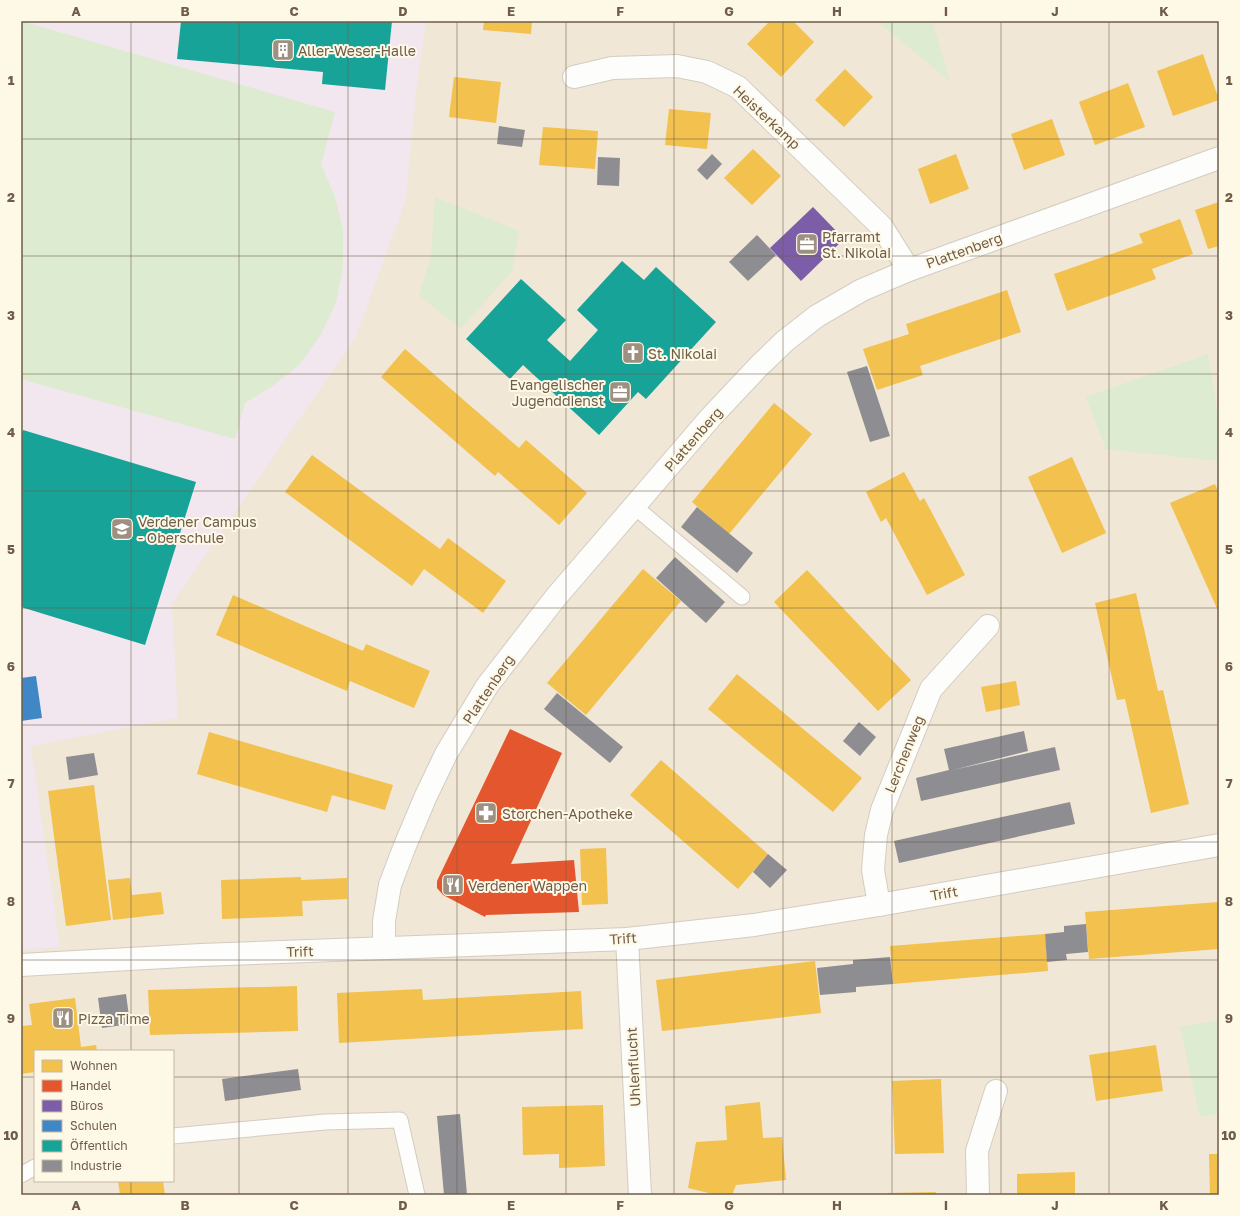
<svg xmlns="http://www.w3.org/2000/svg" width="1240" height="1216" font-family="'Golos Text',sans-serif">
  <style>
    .residential { fill: #f0e7d6; fill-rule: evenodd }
    .education { fill: #f2e6ef }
    .green { fill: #ddebd1 }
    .homes { fill: #f2c14e }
    .shops { fill: #e4572e }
    .offices { fill: #7b5ea7 }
    .schools { fill: #3f88c5 }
    .public { fill: #17a398 }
    .industry { fill: #8d8d92 }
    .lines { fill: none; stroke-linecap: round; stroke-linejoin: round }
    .service-casing { stroke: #d3ccc2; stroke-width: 17 }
    .minor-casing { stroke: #d3ccc2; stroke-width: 24 }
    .service { stroke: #fdfdfb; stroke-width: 15 }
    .minor { stroke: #fdfdfb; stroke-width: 22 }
    .grid { fill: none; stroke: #6f5c49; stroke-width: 1; stroke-opacity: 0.55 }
    .labels { text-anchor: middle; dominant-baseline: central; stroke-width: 4; stroke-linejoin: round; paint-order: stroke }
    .poi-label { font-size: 14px; fill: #6f5c49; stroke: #fef8e6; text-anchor: start }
    .street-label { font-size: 14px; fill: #6f5c49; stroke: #fef8e6 }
    .neatline { fill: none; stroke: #6f5c49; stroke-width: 1.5 }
    .grid-label { font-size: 13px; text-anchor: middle; font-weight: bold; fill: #6f5c49 }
  </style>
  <rect width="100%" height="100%" fill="#f4f0e6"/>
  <path class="residential" d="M 21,21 L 1219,21 L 1219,1195 L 21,1195 ZM 35,1051 L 173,1051 L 173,1181 L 35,1181 Z"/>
  <path class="education" d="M 21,21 L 426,21 L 416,91 L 406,199 L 356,337 L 172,604 L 178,718 L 31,746 L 60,947 L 21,950 Z"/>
  <g class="green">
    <path d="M 21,21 L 335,112 L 321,164 L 335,197 L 343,229 L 343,266 L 336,303 L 321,334 L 300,364 L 274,385 L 245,403 L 235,439 L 21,379 Z"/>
    <path d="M 877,21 L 932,21 L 950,81 Z"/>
    <path d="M 435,197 L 519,231 L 512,271 L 461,329 L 419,295 L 431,257 Z"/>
    <path d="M 1208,354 L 1219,424 L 1219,461 L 1106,449 L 1086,397 Z"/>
    <path d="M 1219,1020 L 1219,1114 L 1200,1117 L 1180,1027 Z"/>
  </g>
  <g class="homes">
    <path d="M 484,21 L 532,21 L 531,34 L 483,30 Z"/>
    <path d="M 770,21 L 793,21 L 814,42 L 781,77 L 747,44 Z"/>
    <path d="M 1203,54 L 1219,100 L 1173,116 L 1157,71 Z"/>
    <path d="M 845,69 L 873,97 L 844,127 L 815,100 Z"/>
    <path d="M 454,77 L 501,82 L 496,123 L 449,117 Z"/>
    <path d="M 1128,83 L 1145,127 L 1095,145 L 1079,102 Z"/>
    <path d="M 669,109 L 711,113 L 707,149 L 665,145 Z"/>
    <path d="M 1052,119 L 1065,155 L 1024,170 L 1011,134 Z"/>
    <path d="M 543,127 L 598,131 L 595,169 L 539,165 Z"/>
    <path d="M 753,149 L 781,176 L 752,205 L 724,178 Z"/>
    <path d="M 956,154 L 969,189 L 930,204 L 918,169 Z"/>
    <path d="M 1219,202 L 1219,246 L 1208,249 L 1195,210 Z"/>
    <path d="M 1180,219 L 1193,254 L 1152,269 L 1156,279 L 1067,311 L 1054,274 L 1143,243 L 1139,234 Z"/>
    <path d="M 1007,290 L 1021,332 L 920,366 L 923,375 L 877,390 L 863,349 L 909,334 L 906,324 Z"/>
    <path d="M 405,349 L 519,448 L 526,440 L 587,493 L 559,525 L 498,472 L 495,476 L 381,377 Z"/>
    <path d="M 774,403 L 812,434 L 729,534 L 692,502 Z"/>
    <path d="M 312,455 L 440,549 L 448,538 L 506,581 L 483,613 L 424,569 L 412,586 L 285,492 Z"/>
    <path d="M 1072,457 L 1106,533 L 1062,553 L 1028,477 Z"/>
    <path d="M 904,472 L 920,501 L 924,498 L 965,575 L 927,595 L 886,518 L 881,522 L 866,492 Z"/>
    <path d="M 1215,484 L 1219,493 L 1219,613 L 1170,503 Z"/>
    <path d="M 643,569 L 681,601 L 586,715 L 547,683 Z"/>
    <path d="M 807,570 L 911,680 L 878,711 L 774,602 Z"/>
    <path d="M 1136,593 L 1158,691 L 1163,690 L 1189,804 L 1151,813 L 1125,699 L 1117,700 L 1095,603 Z"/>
    <path d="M 233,595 L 363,651 L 366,644 L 430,671 L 414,708 L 350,681 L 347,691 L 216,635 Z"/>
    <path d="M 737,674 L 862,778 L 833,812 L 708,709 Z"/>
    <path d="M 1016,681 L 1020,705 L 986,712 L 981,687 Z"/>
    <path d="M 209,732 L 393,785 L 385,810 L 332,795 L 327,812 L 197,774 Z"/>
    <path d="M 661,760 L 768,854 L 738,889 L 630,795 Z"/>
    <path d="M 94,785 L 111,920 L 66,926 L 48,791 Z"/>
    <path d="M 606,848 L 608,904 L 582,905 L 580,849 Z"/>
    <path d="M 301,877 L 301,880 L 347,878 L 347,899 L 302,901 L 303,916 L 222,919 L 221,880 Z"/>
    <path d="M 130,878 L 132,895 L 161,892 L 164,914 L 113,920 L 108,880 Z"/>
    <path d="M 1219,902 L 1219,949 L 1089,959 L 1085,912 Z"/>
    <path d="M 1045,934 L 1048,971 L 893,984 L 890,946 Z"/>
    <path d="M 815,961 L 821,1013 L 662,1031 L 656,980 Z"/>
    <path d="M 297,986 L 298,1031 L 150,1035 L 148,990 Z"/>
    <path d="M 422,989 L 423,1000 L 581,991 L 583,1029 L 339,1043 L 337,993 Z"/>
    <path d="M 75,998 L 81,1047 L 96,1045 L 97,1051 L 35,1051 L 35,1072 L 21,1074 L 21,1026 L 32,1025 L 29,1004 Z"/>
    <path d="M 1156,1045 L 1163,1091 L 1096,1101 L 1089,1055 Z"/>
    <path d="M 941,1079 L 944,1153 L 895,1154 L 892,1081 Z"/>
    <path d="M 760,1102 L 763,1138 L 782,1137 L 786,1180 L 736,1185 L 732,1195 L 717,1195 L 688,1188 L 696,1142 L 727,1140 L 725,1106 Z"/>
    <path d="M 603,1105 L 605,1166 L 559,1168 L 559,1154 L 523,1155 L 522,1107 Z"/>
    <path d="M 1209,1154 L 1219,1154 L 1219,1195 L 1210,1195 Z"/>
    <path d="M 1075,1172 L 1075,1195 L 1017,1195 L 1017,1174 Z"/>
    <path d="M 118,1181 L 163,1181 L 165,1195 L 120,1195 Z"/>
    <path d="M 936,1192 L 936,1195 L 888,1195 L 888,1193 Z"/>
  </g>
  <path class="shops" d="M 510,729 L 562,753 L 511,864 L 574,860 L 579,912 L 486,915 L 485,917 L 443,895 L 437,888 L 437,881 Z"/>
  <path class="offices" d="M 813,207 L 844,239 L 801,281 L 770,248 Z"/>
  <path class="schools" d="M 36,676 L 42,718 L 21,721 L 21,678 Z"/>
  <g class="public">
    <path d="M 181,21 L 392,21 L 385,90 L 322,84 L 323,72 L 177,59 Z"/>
    <path d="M 622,261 L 644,280 L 656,267 L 716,322 L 646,399 L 638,392 L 599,435 L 523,365 L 510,379 L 466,339 L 521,279 L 566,320 L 547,340 L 570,361 L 598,330 L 577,310 Z"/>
    <path d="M 23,430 L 196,482 L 145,645 L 21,607 L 21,436 Z"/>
  </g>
  <g class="industry">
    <path d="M 499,126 L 525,130 L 522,147 L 497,144 Z"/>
    <path d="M 712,154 L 722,164 L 707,180 L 697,170 Z"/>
    <path d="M 598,157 L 620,158 L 619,186 L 597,185 Z"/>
    <path d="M 757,235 L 776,255 L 748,281 L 729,262 Z"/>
    <path d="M 867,366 L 890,436 L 870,442 L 847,372 Z"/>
    <path d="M 697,507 L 753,553 L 737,573 L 681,527 Z"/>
    <path d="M 675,557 L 725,602 L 706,623 L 656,578 Z"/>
    <path d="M 557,693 L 623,747 L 610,763 L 544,709 Z"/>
    <path d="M 859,722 L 876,737 L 860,756 L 843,741 Z"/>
    <path d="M 1024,731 L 1028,751 L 953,770 L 1055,747 L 1060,770 L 921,801 L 916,778 L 949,770 L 944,749 Z"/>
    <path d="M 94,753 L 98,775 L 69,780 L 66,757 Z"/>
    <path d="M 1070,802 L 1075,824 L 899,863 L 894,841 Z"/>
    <path d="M 768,854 L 787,870 L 770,888 L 753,872 Z"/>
    <path d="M 1086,924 L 1088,952 L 1066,954 L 1067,960 L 1047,962 L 1045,934 L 1064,932 L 1064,926 Z"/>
    <path d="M 890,957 L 893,984 L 856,987 L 856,992 L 820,995 L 817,968 L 853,964 L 853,960 Z"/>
    <path d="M 126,994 L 130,1024 L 102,1028 L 98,998 Z"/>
    <path d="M 298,1069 L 301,1090 L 225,1101 L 222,1079 Z"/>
    <path d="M 460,1114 L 467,1195 L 444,1195 L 437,1116 Z"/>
  </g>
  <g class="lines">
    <g class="service-casing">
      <g id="service">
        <path d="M 635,507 L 742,597"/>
        <path d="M 173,1136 L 325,1122 L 400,1120 L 417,1195"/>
        <path d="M 21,1175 L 35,1167"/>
      </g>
    </g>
    <g class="minor-casing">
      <g id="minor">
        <path d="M 574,77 L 612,68 L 677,66 L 707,72 L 738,87 L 882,227 L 909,270"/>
        <path d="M 879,905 L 873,870 L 876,835 L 882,810 L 931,689 L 988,626"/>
        <path d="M 627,939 L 640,1195"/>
        <path d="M 384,947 L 384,921 L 390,885 L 404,848 L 425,798 L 446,754 L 487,686 L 556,597 L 711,417 L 759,366 L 785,341 L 817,316 L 862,290 L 909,270 L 1219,158"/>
        <path d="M 21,965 L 201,955 L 627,939 L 754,925 L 879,905 L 1219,845"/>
        <path d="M 978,1195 L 977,1151 L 996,1091"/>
      </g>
    </g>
    <use href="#service" class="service"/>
    <use href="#minor" class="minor"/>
  </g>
  <path class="grid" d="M 131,21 L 131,1051M 239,21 L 239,1195M 348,21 L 348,1195M 457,21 L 457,1195M 566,21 L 566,1195M 674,21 L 674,1195M 783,21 L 783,1195M 892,21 L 892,1195M 1001,21 L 1001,1195M 1109,21 L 1109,1195M 21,139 L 1219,139M 21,256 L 1219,256M 21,374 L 1219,374M 21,491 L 1219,491M 21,608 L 1219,608M 21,725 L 1219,725M 21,842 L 1219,842M 21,960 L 1219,960M 21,1077 L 35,1077M 173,1077 L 1219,1077M 131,1181 L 131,1195"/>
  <defs>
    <g id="building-square" transform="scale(1.15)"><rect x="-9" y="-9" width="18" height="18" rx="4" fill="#9e9080" stroke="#fef8e6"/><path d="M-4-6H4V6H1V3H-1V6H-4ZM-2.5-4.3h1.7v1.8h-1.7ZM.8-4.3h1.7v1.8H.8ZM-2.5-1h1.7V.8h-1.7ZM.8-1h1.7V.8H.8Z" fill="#fff"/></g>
    <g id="office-square" transform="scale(1.15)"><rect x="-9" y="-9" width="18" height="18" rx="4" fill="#9e9080" stroke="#fef8e6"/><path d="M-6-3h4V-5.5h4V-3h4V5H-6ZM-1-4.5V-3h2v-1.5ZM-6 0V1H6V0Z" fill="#fff"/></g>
    <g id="church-square" transform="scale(1.15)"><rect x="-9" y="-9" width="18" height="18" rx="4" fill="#9e9080" stroke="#fef8e6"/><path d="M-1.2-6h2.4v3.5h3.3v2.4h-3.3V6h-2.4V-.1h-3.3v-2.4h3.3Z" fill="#fff"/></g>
    <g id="school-square" transform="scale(1.15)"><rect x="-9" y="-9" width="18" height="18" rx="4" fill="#9e9080" stroke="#fef8e6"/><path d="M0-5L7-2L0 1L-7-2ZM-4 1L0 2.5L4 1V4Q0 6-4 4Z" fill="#fff"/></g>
    <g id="pharmacy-square" transform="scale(1.15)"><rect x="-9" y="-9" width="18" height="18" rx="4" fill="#9e9080" stroke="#fef8e6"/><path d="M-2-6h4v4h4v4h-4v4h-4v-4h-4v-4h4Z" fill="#fff"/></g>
    <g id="restaurant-square" transform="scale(1.15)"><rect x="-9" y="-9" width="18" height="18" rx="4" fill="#9e9080" stroke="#fef8e6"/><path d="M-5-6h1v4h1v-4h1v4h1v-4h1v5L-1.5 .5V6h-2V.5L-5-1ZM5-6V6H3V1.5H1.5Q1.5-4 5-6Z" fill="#fff"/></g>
  </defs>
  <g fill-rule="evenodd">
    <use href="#building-square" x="283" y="50"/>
    <use href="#office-square" x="807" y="244"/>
    <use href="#church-square" x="633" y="353"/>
    <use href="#office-square" x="620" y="392"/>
    <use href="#school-square" x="122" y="529"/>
    <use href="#pharmacy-square" x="486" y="813"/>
    <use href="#restaurant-square" x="453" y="885"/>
    <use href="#restaurant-square" x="63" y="1018"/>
  </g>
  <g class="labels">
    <g class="poi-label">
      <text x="298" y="50">Aller-Weser-Halle</text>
      <text x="822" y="236">Pfarramt<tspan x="822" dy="16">St. Nikolai</tspan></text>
      <text x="648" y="353">St. Nikolai</text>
      <text x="604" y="384" text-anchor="end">Evangelischer<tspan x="604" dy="16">Jugenddienst</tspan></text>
      <text x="138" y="521">Verdener Campus<tspan x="138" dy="16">- Oberschule</tspan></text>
      <text x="502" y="813">Storchen-Apotheke</text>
      <text x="468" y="885">Verdener Wappen</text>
      <text x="78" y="1018">Pizza Time</text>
    </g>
    <g class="street-label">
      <text transform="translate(767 117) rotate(43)">Heisterkamp</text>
      <text transform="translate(964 250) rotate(-20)">Plattenberg</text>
      <text transform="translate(693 439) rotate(-49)">Plattenberg</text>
      <text transform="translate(488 689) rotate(-56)">Plattenberg</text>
      <text transform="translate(904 754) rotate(-68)">Lerchenweg</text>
      <text transform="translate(944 893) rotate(-10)">Trift</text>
      <text transform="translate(623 938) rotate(-4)">Trift</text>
      <text transform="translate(300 951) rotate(-2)">Trift</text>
      <text transform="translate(633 1067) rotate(-93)">Uhlenflucht</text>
    </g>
  </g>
  <rect width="1240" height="1216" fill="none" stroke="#fef8e6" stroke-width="44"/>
  <rect x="34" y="1050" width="140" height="132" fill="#fef8e6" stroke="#c5baa7"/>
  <rect x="42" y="1060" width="20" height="12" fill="#f2c14e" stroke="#c5baa7"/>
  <text x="70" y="1070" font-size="12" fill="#6f5c49">Wohnen</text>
  <rect x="42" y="1080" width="20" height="12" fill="#e4572e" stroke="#c5baa7"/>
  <text x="70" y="1090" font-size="12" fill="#6f5c49">Handel</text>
  <rect x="42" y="1100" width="20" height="12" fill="#7b5ea7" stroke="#c5baa7"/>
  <text x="70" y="1110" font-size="12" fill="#6f5c49">Büros</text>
  <rect x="42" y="1120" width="20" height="12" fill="#3f88c5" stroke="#c5baa7"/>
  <text x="70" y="1130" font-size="12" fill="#6f5c49">Schulen</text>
  <rect x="42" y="1140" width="20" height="12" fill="#17a398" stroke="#c5baa7"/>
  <text x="70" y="1150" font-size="12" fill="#6f5c49">Öffentlich</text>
  <rect x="42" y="1160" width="20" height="12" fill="#8d8d92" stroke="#c5baa7"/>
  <text x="70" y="1170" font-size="12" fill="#6f5c49">Industrie</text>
  <rect x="22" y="22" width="1196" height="1172" class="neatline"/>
  <g class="grid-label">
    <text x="76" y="16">A</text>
    <text x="185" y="16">B</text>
    <text x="294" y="16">C</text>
    <text x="403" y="16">D</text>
    <text x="511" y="16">E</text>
    <text x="620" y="16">F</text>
    <text x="729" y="16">G</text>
    <text x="837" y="16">H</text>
    <text x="946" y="16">I</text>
    <text x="1055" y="16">J</text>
    <text x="1164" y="16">K</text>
    <text x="11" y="85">1</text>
    <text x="1229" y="85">1</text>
    <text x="11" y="202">2</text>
    <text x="1229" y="202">2</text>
    <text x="11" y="320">3</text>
    <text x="1229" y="320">3</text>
    <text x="11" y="437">4</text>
    <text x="1229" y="437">4</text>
    <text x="11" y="554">5</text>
    <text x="1229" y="554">5</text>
    <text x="11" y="671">6</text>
    <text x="1229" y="671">6</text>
    <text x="11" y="788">7</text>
    <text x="1229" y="788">7</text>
    <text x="11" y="906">8</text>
    <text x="1229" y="906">8</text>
    <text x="11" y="1023">9</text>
    <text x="1229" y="1023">9</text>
    <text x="11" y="1140">10</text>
    <text x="1229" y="1140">10</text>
    <text x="76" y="1210">A</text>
    <text x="185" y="1210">B</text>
    <text x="294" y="1210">C</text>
    <text x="403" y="1210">D</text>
    <text x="511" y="1210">E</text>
    <text x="620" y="1210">F</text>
    <text x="729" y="1210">G</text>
    <text x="837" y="1210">H</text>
    <text x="946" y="1210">I</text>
    <text x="1055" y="1210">J</text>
    <text x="1164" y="1210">K</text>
  </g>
</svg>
